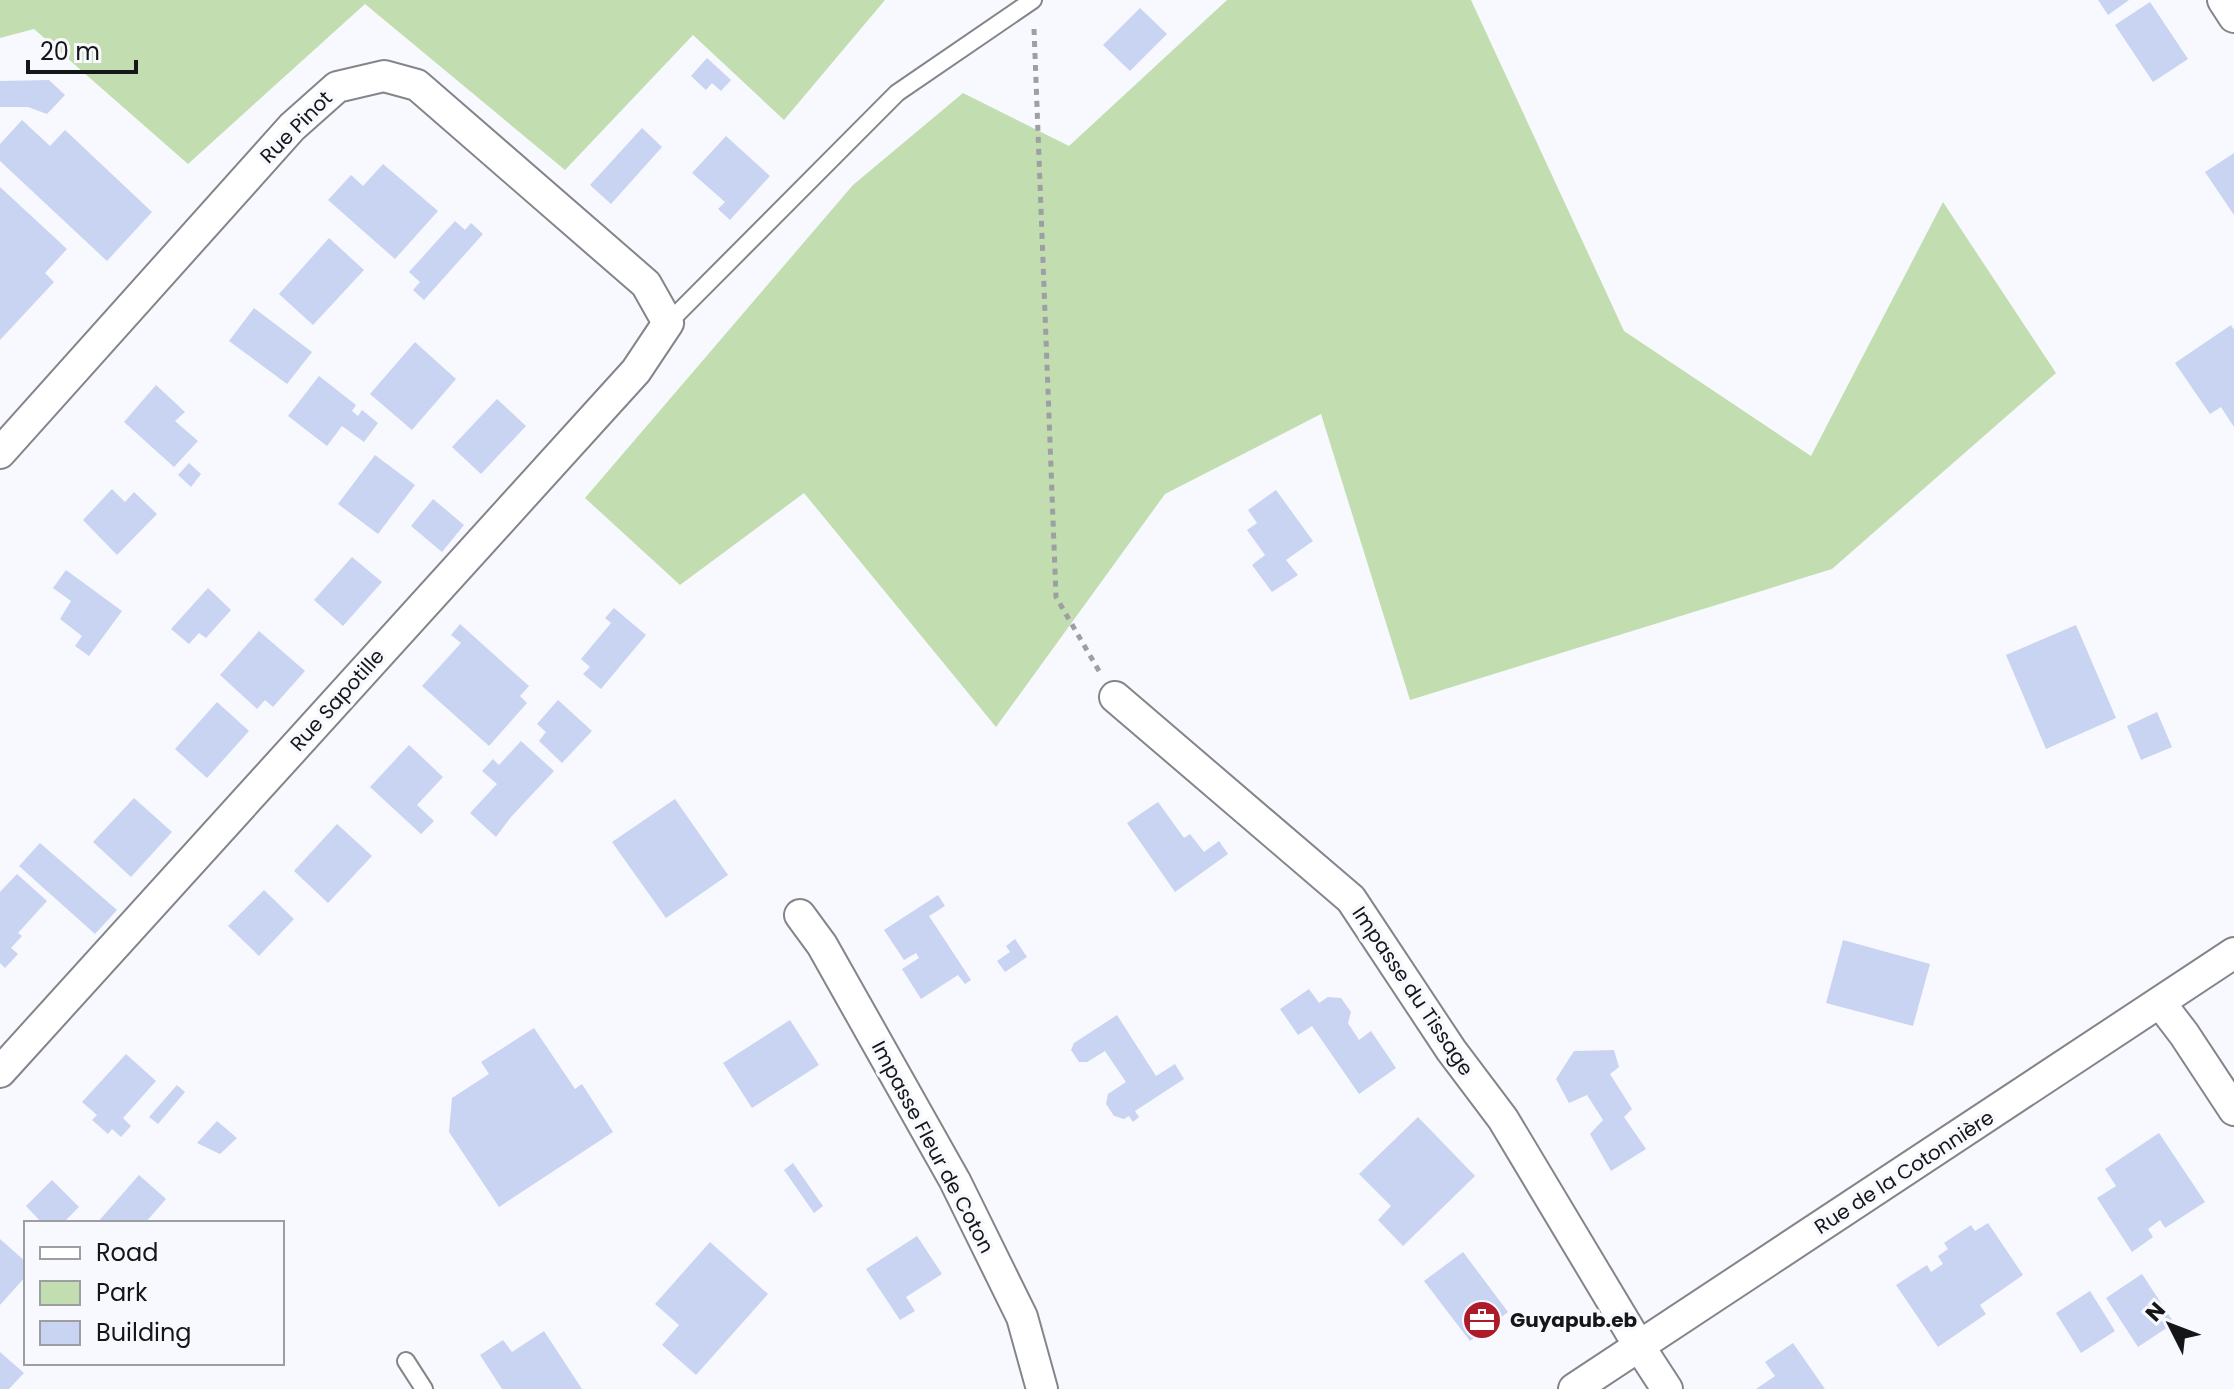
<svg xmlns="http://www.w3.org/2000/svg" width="2234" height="1389" font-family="Poppins,sans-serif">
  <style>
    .green { fill: #c2deb0 }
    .building { fill: #c9d4f2 }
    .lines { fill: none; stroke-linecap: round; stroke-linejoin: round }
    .service-casing { stroke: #84858a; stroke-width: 20 }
    .minor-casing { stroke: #84858a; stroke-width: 34 }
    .path { stroke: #9d9fa3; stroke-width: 5; stroke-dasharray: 6 6; stroke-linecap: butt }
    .service { stroke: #fff; stroke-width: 16 }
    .minor { stroke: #fff; stroke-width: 30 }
    .labels { text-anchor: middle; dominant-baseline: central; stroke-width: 7; stroke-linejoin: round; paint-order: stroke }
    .street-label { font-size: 20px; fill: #151618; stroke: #f7f9fe }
    .poi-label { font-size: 20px; font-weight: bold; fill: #151618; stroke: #f7f9fe; text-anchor: start }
  </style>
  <rect width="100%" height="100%" fill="#f7f9fe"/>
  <g class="green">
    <path d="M 0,0 L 885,0 L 784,120 L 693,35 L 565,170 L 365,4 L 188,164 L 34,29 L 0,38 Z"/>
    <path d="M 1227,0 L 1471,0 L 1624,331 L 1811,456 L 1943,202 L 2056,373 L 1832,569 L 1410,700 L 1321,414 L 1165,494 L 996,727 L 804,493 L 680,585 L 585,498 L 853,185 L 963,93 L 1069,146 Z"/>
  </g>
  <g class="building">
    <path d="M 2098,0 L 2129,0 L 2108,15 Z"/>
    <path d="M 2150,2 L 2188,59 L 2153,82 L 2115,25 Z"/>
    <path d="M 1140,8 L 1167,34 L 1130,71 L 1103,45 Z"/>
    <path d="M 707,58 L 731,80 L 721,91 L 712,83 L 706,90 L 691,76 Z"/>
    <path d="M 49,80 L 65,95 L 47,114 L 28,107 L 0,107 L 0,81 Z"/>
    <path d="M 22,120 L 50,146 L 65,130 L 152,212 L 107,261 L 0,161 L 0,144 Z"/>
    <path d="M 642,128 L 662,147 L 611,204 L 590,185 Z"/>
    <path d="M 726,136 L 770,176 L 730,220 L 718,209 L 725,202 L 692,173 Z"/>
    <path d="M 2234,153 L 2234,215 L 2205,172 Z"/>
    <path d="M 383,164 L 438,211 L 395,259 L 328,200 L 351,175 L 363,186 Z"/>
    <path d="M 0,187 L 67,249 L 45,273 L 54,282 L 0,340 Z"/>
    <path d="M 455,221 L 465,230 L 471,223 L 483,234 L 424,300 L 413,290 L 420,282 L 409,272 Z"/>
    <path d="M 329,238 L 364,270 L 313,325 L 279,294 Z"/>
    <path d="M 254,308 L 312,352 L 287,384 L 229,341 Z"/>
    <path d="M 2231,325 L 2234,330 L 2234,427 L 2221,407 L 2210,414 L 2175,363 Z"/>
    <path d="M 415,342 L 456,379 L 412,430 L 370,394 Z"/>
    <path d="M 319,376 L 356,405 L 352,411 L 358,416 L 362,410 L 378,423 L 364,442 L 342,426 L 327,446 L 288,416 Z"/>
    <path d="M 156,385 L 185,412 L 175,421 L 198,441 L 174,467 L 124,422 Z"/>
    <path d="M 497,399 L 526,426 L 481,474 L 452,447 Z"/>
    <path d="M 375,455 L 415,485 L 378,534 L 338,504 Z"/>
    <path d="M 189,463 L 201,474 L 191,487 L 178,475 Z"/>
    <path d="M 112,489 L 125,502 L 134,492 L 157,514 L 117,555 L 83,520 Z"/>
    <path d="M 1276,490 L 1313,541 L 1286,560 L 1298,575 L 1272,592 L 1252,565 L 1265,555 L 1247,530 L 1257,523 L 1248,510 Z"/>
    <path d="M 433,499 L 464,525 L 442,552 L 411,526 Z"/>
    <path d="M 352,557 L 382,582 L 343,626 L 314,600 Z"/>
    <path d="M 66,570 L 122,611 L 89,656 L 75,646 L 82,636 L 60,619 L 71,601 L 53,588 Z"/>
    <path d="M 208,588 L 231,610 L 206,638 L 199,633 L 189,644 L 171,629 Z"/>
    <path d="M 614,608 L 646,635 L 601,689 L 583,674 L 590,667 L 581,659 L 611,623 L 605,618 Z"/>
    <path d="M 460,624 L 529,686 L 520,696 L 527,703 L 489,746 L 422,686 L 461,643 L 451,635 Z"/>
    <path d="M 2076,625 L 2116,718 L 2046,749 L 2006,655 Z"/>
    <path d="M 259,631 L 305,671 L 273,707 L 265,700 L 257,709 L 220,675 Z"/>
    <path d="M 558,700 L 592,731 L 562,763 L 539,741 L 546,732 L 537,724 Z"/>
    <path d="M 217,702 L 249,731 L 207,778 L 175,749 Z"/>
    <path d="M 2157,712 L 2172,747 L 2141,760 L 2127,726 Z"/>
    <path d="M 521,741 L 554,771 L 511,817 L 496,837 L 470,813 L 497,784 L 482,771 L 493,759 L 499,765 Z"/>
    <path d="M 409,745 L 443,777 L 417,805 L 434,821 L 421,834 L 370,787 Z"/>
    <path d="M 134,798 L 172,832 L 131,877 L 93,842 Z"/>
    <path d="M 675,799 L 728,875 L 666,918 L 612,842 Z"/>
    <path d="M 1158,802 L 1184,838 L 1190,834 L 1204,852 L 1219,841 L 1228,854 L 1175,892 L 1127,823 Z"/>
    <path d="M 337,824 L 372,856 L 328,903 L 294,871 Z"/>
    <path d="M 40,843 L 117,910 L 95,934 L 19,866 Z"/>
    <path d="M 17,874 L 47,901 L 18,933 L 22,936 L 11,948 L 18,954 L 5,968 L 0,963 L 0,892 Z"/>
    <path d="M 264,890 L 294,919 L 259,956 L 228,926 Z"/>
    <path d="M 938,895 L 945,906 L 929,916 L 971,980 L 965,984 L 958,975 L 921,999 L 902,969 L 919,958 L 916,953 L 904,960 L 884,930 Z"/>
    <path d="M 1015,939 L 1027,957 L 1005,972 L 997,961 L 1010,952 L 1006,946 Z"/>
    <path d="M 1843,940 L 1930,964 L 1913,1026 L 1826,1003 Z"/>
    <path d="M 1309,989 L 1319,1003 L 1328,997 L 1341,998 L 1351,1012 L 1348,1023 L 1359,1040 L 1371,1031 L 1396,1068 L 1359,1094 L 1312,1026 L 1298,1035 L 1280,1009 Z"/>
    <path d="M 1117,1015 L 1156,1076 L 1175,1064 L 1184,1079 L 1135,1111 L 1139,1117 L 1133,1122 L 1129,1116 L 1124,1119 L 1114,1116 L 1106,1104 L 1108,1094 L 1126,1082 L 1105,1051 L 1087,1062 L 1079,1062 L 1071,1050 L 1074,1043 Z"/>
    <path d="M 790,1020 L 819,1065 L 752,1108 L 723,1063 Z"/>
    <path d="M 534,1028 L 575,1089 L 582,1084 L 613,1132 L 499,1207 L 449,1132 L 452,1098 L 489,1074 L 481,1062 Z"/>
    <path d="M 1614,1050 L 1619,1067 L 1610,1074 L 1632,1109 L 1624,1117 L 1646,1149 L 1611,1171 L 1590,1134 L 1603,1120 L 1587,1095 L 1569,1103 L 1556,1079 L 1574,1051 Z"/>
    <path d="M 126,1054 L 156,1081 L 123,1118 L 131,1126 L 121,1137 L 112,1129 L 108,1134 L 92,1120 L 97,1115 L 82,1102 Z"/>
    <path d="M 177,1085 L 185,1092 L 158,1124 L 149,1117 Z"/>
    <path d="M 1418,1117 L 1475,1176 L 1403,1246 L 1378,1220 L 1391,1206 L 1359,1174 Z"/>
    <path d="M 217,1121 L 237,1138 L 220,1154 L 197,1143 Z"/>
    <path d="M 2159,1133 L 2205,1202 L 2165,1228 L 2160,1220 L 2148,1229 L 2153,1237 L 2132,1252 L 2097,1198 L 2116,1186 L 2105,1169 Z"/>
    <path d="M 793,1163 L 823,1206 L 814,1213 L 784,1170 Z"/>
    <path d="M 139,1175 L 166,1199 L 145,1223 L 97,1223 Z"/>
    <path d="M 52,1180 L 79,1207 L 63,1223 L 42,1223 L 26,1206 Z"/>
    <path d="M 1988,1223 L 2023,1275 L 1980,1305 L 1986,1314 L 1938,1347 L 1896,1285 L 1927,1265 L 1931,1272 L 1943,1264 L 1938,1256 L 1948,1249 L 1944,1243 L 1971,1225 L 1975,1231 Z"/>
    <path d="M 917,1236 L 942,1274 L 906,1297 L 915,1311 L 900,1320 L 866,1269 Z"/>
    <path d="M 0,1239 L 26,1262 L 26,1276 L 0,1305 Z"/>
    <path d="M 710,1242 L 768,1294 L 696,1375 L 662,1345 L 679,1325 L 655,1304 Z"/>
    <path d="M 1463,1252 L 1508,1312 L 1470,1341 L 1424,1281 Z"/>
    <path d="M 2142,1274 L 2174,1323 L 2138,1347 L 2106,1298 Z"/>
    <path d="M 2090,1291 L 2115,1331 L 2081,1353 L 2056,1313 Z"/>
    <path d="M 544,1331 L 582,1389 L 502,1389 L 480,1355 L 503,1340 L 512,1352 Z"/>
    <path d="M 1793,1343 L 1825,1389 L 1756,1389 L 1775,1376 L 1765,1362 Z"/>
    <path d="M 0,1352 L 24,1373 L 9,1389 L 0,1389 Z"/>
  </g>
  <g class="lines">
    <g class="service-casing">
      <g id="service">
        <path d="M 668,323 L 897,93 L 1033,0"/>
        <path d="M 406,1361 L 424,1389"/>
      </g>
    </g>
    <g class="minor-casing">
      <g id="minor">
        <path d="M 2223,0 L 2234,17"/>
        <path d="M 0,453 L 292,127 L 337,87 L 384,76 L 417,85 L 646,284 L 668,323 L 636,371 L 0,1072"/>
        <path d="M 1115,697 L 1351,899 L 1451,1050 L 1503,1119 L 1639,1346 L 1667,1389"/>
        <path d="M 800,915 L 822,945 L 955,1181 L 1022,1317 L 1042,1389"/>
        <path d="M 2161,1004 L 2184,1034 L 2234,1110"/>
        <path d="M 1574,1389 L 2234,953"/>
      </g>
    </g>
    <path class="path" d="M 1034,29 L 1056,597 L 1099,671"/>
    <use href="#service" class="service"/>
    <use href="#minor" class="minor"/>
  </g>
  <defs>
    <g id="office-disc" transform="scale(2)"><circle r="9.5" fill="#ad1a29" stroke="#f7f9fe"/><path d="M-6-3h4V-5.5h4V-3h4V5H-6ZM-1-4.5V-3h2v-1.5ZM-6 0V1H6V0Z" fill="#fff"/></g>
  </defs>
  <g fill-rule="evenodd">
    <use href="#office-disc" x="1482" y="1320"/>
  </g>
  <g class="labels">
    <g class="street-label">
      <text transform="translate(296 127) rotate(-45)">Rue Pinot</text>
      <text transform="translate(337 700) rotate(-48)">Rue Sapotille</text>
      <text transform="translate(1413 991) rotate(56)">Impasse du Tissage</text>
      <text transform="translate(933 1147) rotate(62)">Impasse Fleur de Coton</text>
      <text transform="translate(1904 1172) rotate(-33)">Rue de la Cotonnière</text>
    </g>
    <g class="poi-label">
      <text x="1510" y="1320">Guyapub.eb</text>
    </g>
  </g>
  <rect x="24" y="1221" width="260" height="144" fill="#f7f9fe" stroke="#9d9ea2" stroke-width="2"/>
  <rect x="40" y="1247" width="40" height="12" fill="#ffffff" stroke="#9d9ea2" stroke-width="2"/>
  <text x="96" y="1261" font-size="24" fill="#151618">Road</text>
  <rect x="40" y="1281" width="40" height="24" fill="#c2deb0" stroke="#9d9ea2" stroke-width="2"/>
  <text x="96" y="1301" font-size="24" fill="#151618">Park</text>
  <rect x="40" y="1321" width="40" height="24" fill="#c9d4f2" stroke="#9d9ea2" stroke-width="2"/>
  <text x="96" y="1341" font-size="24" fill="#151618">Building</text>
  <g transform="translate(2170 1325) rotate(312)" stroke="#f7f9fe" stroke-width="6" paint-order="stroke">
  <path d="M0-6L14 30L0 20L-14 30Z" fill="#151618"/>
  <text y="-12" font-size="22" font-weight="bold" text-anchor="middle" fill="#151618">N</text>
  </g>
  <path d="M28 60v12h108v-12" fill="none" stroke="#151618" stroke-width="4"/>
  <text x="40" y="60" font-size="24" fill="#151618" stroke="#f7f9fe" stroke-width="6" paint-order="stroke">20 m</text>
</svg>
